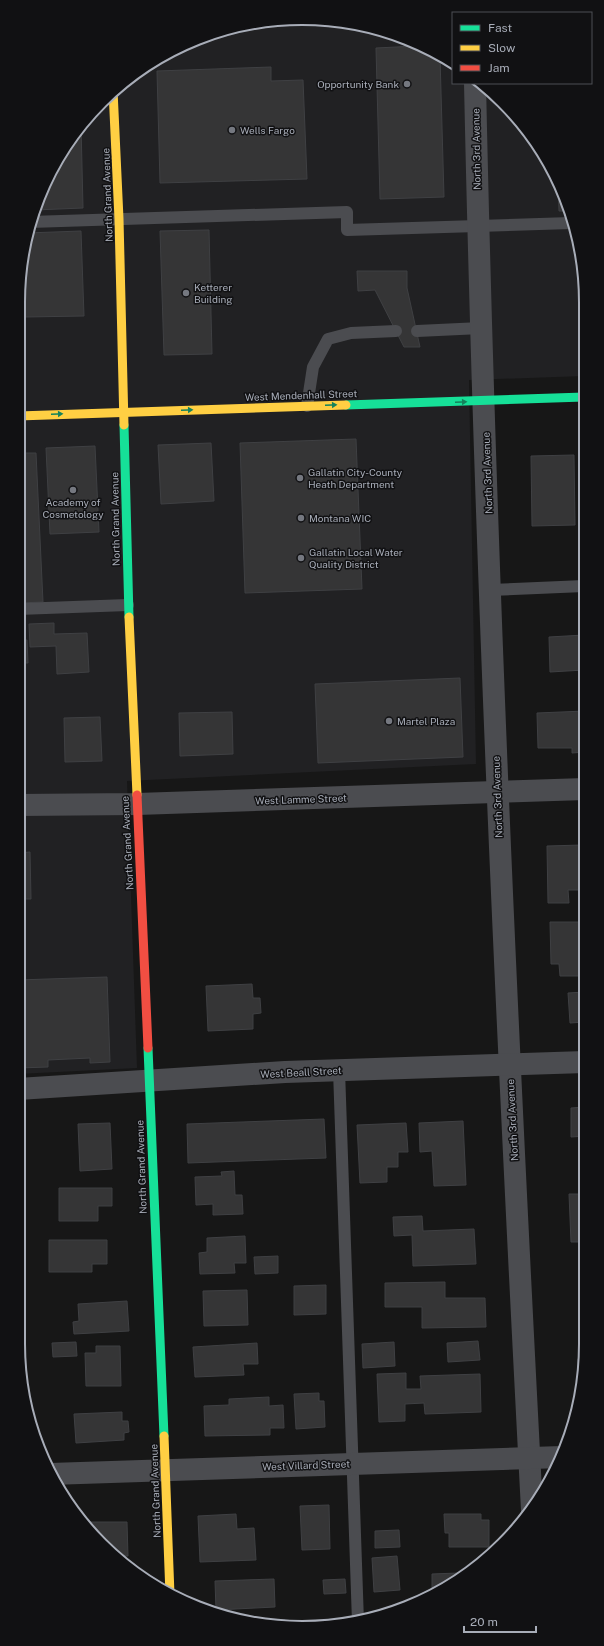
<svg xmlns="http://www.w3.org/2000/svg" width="604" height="1646" font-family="'Public Sans',sans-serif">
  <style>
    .built { fill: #212123 }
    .building { fill: #353536; stroke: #3f4043 }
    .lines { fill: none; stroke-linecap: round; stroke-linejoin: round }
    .lane { stroke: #4b4c50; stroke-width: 12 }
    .street { stroke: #4b4c50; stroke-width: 22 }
    .fast { stroke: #16e098; stroke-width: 9 }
    .slow { stroke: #ffcf43; stroke-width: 9 }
    .jam { stroke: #f24e42; stroke-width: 9 }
    .oneway { fill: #14835c }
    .poi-dot { fill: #757880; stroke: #111113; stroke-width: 1.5 }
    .labels { text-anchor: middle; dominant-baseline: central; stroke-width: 3; stroke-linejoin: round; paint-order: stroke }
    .poi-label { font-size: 10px; fill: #a8adb8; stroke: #111113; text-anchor: start }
    .street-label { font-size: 10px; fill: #a8adb8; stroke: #111113 }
    .rim { fill: none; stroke: #a8adb8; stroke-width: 2 }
  </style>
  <rect width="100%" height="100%" fill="#171717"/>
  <path class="built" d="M 321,19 L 376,28 L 453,63 L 453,83 L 479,83 L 516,115 L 557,177 L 584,265 L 584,376 L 469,380 L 476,764 L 127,781 L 137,1068 L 18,1074 L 18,302 L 28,228 L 47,176 L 77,129 L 115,88 L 160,56 L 211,33 L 265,20 Z"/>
  <g class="building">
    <path d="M 417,46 L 440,57 L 444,197 L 380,199 L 376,48 Z"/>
    <path d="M 271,67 L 271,81 L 303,80 L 307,179 L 160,183 L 157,71 Z"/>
    <path d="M 81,125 L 83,208 L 35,210 L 47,176 Z"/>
    <path d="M 558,180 L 567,211 L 559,211 Z"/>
    <path d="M 209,230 L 212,354 L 164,355 L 160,231 Z"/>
    <path d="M 81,231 L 84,316 L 25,317 L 23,262 L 27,233 Z"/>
    <path d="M 357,271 L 407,271 L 407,288 L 420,347 L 404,347 L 375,290 L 358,291 Z"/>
    <path d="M 356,439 L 362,589 L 245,593 L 240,443 Z"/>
    <path d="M 211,443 L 214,501 L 161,504 L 158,445 Z"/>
    <path d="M 95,446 L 99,532 L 50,534 L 46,448 Z"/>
    <path d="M 18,453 L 36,453 L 43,602 L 18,603 Z"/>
    <path d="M 574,455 L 575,525 L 532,526 L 531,456 Z"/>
    <path d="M 54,623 L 54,634 L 87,633 L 89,672 L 57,674 L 56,646 L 30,647 L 29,624 Z"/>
    <path d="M 584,635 L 584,670 L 550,672 L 549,637 Z"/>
    <path d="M 18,640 L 27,640 L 28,663 L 18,663 Z"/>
    <path d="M 460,678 L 463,757 L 318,763 L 315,684 Z"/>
    <path d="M 585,711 L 585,752 L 572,753 L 572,748 L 538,748 L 537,713 Z"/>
    <path d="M 232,712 L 233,754 L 180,756 L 179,713 Z"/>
    <path d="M 100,717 L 102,761 L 65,762 L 64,718 Z"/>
    <path d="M 582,845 L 583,890 L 568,890 L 569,903 L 548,903 L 547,846 Z"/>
    <path d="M 30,852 L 31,899 L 22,899 L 23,938 L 18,938 L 18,853 Z"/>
    <path d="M 550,922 L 585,922 L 585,976 L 560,976 L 559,964 L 551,964 Z"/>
    <path d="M 107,977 L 110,1062 L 90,1063 L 90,1058 L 48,1060 L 48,1067 L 18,1068 L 18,980 Z"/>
    <path d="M 252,984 L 253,998 L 260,998 L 261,1013 L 253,1014 L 253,1029 L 208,1031 L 206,986 Z"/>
    <path d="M 585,992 L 585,1022 L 570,1023 L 568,993 Z"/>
    <path d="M 585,1107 L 586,1136 L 571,1137 L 571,1108 Z"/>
    <path d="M 324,1119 L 326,1158 L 188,1163 L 187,1124 Z"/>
    <path d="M 463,1121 L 466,1185 L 434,1186 L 432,1151 L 420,1152 L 419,1123 Z"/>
    <path d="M 110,1123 L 112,1169 L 80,1171 L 78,1124 Z"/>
    <path d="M 406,1123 L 408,1152 L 398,1152 L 398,1167 L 387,1167 L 387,1182 L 360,1183 L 357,1125 Z"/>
    <path d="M 234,1171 L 235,1195 L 242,1195 L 243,1214 L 213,1215 L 213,1204 L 196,1205 L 195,1177 L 222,1176 L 221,1172 Z"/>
    <path d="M 59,1188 L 112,1188 L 112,1206 L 98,1206 L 98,1221 L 59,1221 Z"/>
    <path d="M 569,1194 L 586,1194 L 586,1242 L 571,1242 Z"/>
    <path d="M 422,1216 L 423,1231 L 474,1229 L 476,1264 L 413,1266 L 412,1235 L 394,1236 L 393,1217 Z"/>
    <path d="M 245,1236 L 246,1263 L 234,1263 L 235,1273 L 200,1274 L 199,1253 L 207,1252 L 207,1238 Z"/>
    <path d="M 49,1240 L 107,1240 L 107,1264 L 92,1264 L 92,1272 L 49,1272 Z"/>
    <path d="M 278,1256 L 278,1273 L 255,1274 L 254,1257 Z"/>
    <path d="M 445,1282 L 445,1298 L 485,1298 L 486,1327 L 422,1328 L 422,1307 L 385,1307 L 385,1283 Z"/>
    <path d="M 326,1285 L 326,1314 L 294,1315 L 294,1286 Z"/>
    <path d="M 247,1290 L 248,1325 L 204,1326 L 203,1291 Z"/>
    <path d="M 127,1301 L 129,1331 L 74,1334 L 73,1322 L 79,1321 L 78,1304 Z"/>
    <path d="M 478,1341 L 480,1360 L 448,1362 L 447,1343 Z"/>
    <path d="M 76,1342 L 77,1356 L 53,1357 L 52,1343 Z"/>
    <path d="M 394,1342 L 395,1366 L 363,1368 L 362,1344 Z"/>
    <path d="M 257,1343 L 258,1364 L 243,1364 L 244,1375 L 195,1377 L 193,1347 Z"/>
    <path d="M 96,1346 L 120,1346 L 121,1386 L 86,1386 L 85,1353 L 96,1353 Z"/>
    <path d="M 578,1359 L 584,1359 L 581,1380 L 579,1380 Z"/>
    <path d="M 406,1373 L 406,1389 L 421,1389 L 420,1376 L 480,1374 L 481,1412 L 425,1414 L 424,1403 L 405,1404 L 405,1421 L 379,1422 L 377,1374 Z"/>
    <path d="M 319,1393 L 319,1401 L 324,1401 L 325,1427 L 296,1429 L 294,1394 Z"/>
    <path d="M 269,1397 L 269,1406 L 283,1405 L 284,1428 L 270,1428 L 270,1435 L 205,1436 L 204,1406 L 229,1405 L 229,1399 Z"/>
    <path d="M 122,1412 L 122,1421 L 128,1421 L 129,1432 L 124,1433 L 124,1440 L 76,1443 L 74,1414 Z"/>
    <path d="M 329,1505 L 330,1549 L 302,1550 L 300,1506 Z"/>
    <path d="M 236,1514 L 237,1529 L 254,1528 L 256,1560 L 200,1562 L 198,1516 Z"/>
    <path d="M 444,1514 L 481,1514 L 481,1520 L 489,1520 L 489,1547 L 449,1547 L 449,1533 L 445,1533 Z"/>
    <path d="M 88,1522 L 127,1522 L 128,1556 L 119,1556 L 88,1531 Z"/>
    <path d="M 399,1530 L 400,1547 L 375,1548 L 375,1531 Z"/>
    <path d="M 397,1556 L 400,1590 L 374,1592 L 372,1558 Z"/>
    <path d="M 458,1573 L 458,1579 L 461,1579 L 460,1580 L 443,1589 L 443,1588 L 432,1588 L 432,1574 Z"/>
    <path d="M 274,1579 L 275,1607 L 216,1610 L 215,1581 Z"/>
    <path d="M 345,1579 L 346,1593 L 324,1594 L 323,1580 Z"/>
    <path d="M 285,1620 L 285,1625 L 263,1625 L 263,1621 Z"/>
  </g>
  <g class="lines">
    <g class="lane">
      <path d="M 30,222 L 347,212 L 347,230 L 571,223"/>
      <path d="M 417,331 L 481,328"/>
      <path d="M 307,406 L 313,367 L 328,339 L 351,333 L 396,331"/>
      <path d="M 490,590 L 584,586"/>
      <path d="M 18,609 L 128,605"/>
      <path d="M 339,1070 L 358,1622"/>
    </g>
    <g class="street">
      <path d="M 475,83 C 485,559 507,1034 532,1510"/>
      <path d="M 18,805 L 137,804 L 585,789"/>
      <path d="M 18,1089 L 285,1072 L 585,1062"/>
      <path d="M 50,1474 L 562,1457"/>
    </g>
    <g class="fast">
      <path d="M 346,405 L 584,397"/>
      <path d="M 124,425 L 129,617"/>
      <path d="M 148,1048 L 164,1436"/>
    </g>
    <g class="slow">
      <path d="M 113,90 L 119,219 L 124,425"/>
      <path d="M 18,416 L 346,405"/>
      <path d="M 129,617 L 137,795"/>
      <path d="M 164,1436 L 170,1595"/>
    </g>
    <path class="jam" d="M 137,795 L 148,1048"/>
  </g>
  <defs><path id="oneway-solid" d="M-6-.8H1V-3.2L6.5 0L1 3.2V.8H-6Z"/></defs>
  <g class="oneway">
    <use href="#oneway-solid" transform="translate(461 402) rotate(-2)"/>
    <use href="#oneway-solid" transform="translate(331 405) rotate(-2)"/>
    <use href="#oneway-solid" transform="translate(187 410) rotate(-2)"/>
    <use href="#oneway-solid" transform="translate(57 414) rotate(-2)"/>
  </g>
  <g class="poi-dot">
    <circle cx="407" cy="84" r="4"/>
    <circle cx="232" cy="130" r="4"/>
    <circle cx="186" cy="293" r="4"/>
    <circle cx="300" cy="478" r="4"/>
    <circle cx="73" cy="490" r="4"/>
    <circle cx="301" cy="518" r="4"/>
    <circle cx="301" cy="558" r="4"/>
    <circle cx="389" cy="721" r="4"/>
  </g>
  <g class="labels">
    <g class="poi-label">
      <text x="399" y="84" text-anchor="end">Opportunity Bank</text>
      <text x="240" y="130">Wells Fargo</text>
      <text x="194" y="287">Ketterer<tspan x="194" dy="12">Building</tspan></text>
      <text x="308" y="472">Gallatin City-County<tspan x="308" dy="12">Heath Department</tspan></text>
      <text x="73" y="502" text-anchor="middle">Academy of<tspan x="73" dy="12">Cosmetology</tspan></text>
      <text x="309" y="518">Montana WIC</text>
      <text x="309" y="552">Gallatin Local Water<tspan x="309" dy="12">Quality District</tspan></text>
      <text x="397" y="721">Martel Plaza</text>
    </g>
    <g class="street-label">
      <text transform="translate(476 149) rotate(-91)">North 3rd Avenue</text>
      <text transform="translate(107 195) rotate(-92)">North Grand Avenue</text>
      <text transform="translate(301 395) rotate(-2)">West Mendenhall Street</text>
      <text transform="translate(487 473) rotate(-92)">North 3rd Avenue</text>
      <text transform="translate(115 519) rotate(-91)">North Grand Avenue</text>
      <text transform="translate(497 797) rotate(-92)">North 3rd Avenue</text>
      <text transform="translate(301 799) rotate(-2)">West Lamme Street</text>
      <text transform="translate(127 843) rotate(-93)">North Grand Avenue</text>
      <text transform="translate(301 1072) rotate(-3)">West Beall Street</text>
      <text transform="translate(512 1120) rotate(-93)">North 3rd Avenue</text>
      <text transform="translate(141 1167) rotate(-92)">North Grand Avenue</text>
      <text transform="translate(306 1465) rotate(-2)">West Villard Street</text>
      <text transform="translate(155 1491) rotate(-92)">North Grand Avenue</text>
    </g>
  </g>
  <path d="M0 0H604V1646H0ZM302 25H302A277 277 0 0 1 579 302V1344A277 277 0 0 1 302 1621H302A277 277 0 0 1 25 1344V302A277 277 0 0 1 302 25Z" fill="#111113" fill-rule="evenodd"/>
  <path class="rim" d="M302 25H302A277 277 0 0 1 579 302V1344A277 277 0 0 1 302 1621H302A277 277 0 0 1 25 1344V302A277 277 0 0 1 302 25Z"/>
  <rect x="452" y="12" width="140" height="72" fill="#111113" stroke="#4d4f55"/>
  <rect x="460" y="25" width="20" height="6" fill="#16e098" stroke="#4d4f55"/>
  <text x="488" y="32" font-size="12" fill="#a8adb8">Fast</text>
  <rect x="460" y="45" width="20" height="6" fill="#ffcf43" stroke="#4d4f55"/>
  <text x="488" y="52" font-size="12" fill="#a8adb8">Slow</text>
  <rect x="460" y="65" width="20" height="6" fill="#f24e42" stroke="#4d4f55"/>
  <text x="488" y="72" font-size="12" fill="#a8adb8">Jam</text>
  <path d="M464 1626v6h72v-6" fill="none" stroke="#a8adb8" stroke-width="2"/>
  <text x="470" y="1626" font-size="12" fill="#a8adb8" stroke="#111113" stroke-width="3" paint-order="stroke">20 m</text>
</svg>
